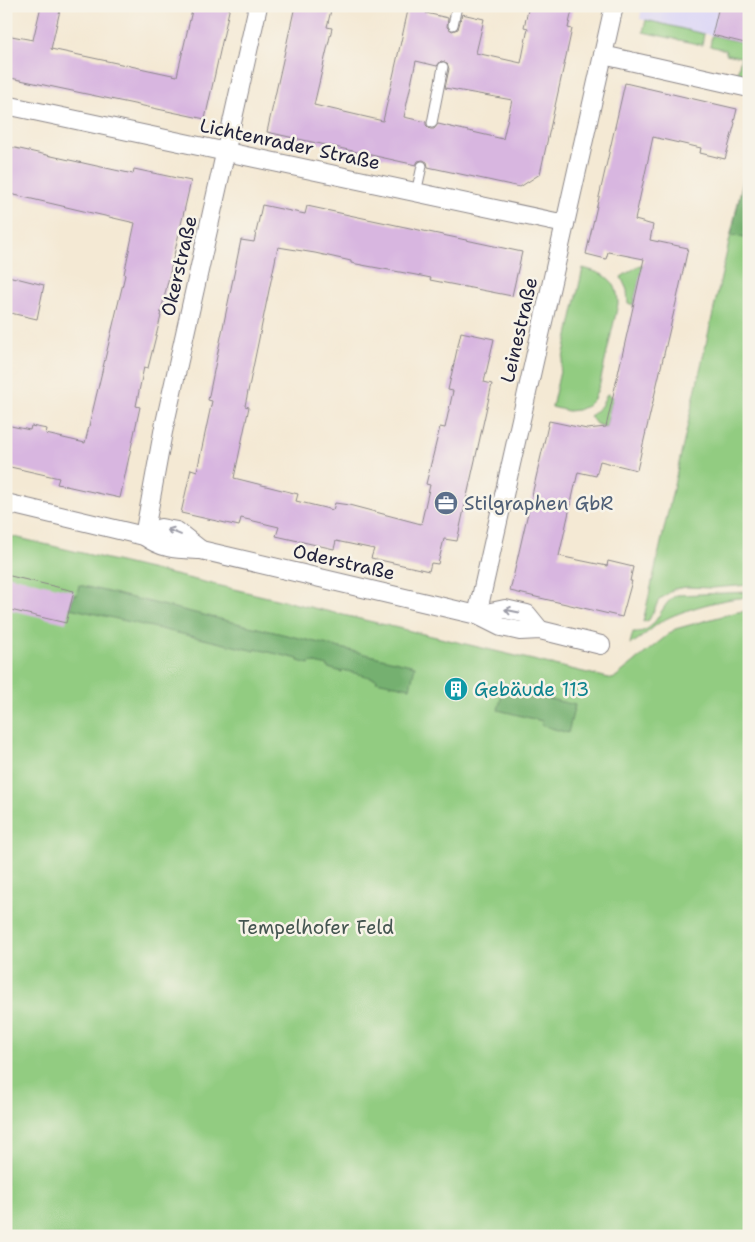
<svg xmlns="http://www.w3.org/2000/svg" width="755" height="1242" font-family="'Shantell Sans',sans-serif">
  <style>
    .built { fill: #dbd6f7 }
    .green { fill: #92cc81; stroke: #5a775e }
    .forest { fill: #75b06f; stroke: #4c6955 }
    .building { fill: #d8b6e0; fill-rule: evenodd }
    .lines { fill: none; stroke-linecap: round; stroke-linejoin: round }
    .service-casing { stroke: #8b8688; stroke-width: 11 }
    .minor-casing { stroke: #8b8688; stroke-width: 20 }
    .service { stroke: #fff; stroke-width: 9 }
    .minor { stroke: #fff; stroke-width: 18 }
    .oneway { stroke: #9c9ca7 }
    .labels { text-anchor: middle; dominant-baseline: central; stroke-width: 5; stroke-linejoin: round; paint-order: stroke }
    .street-label { font-size: 19px; fill: #22223b; stroke: #f7f3e8 }
    .service-label { font-size: 19px; fill: #4e5e75; stroke: #f7f3e8; text-anchor: start }
    .culture-label { font-size: 19px; fill: #0d838f; stroke: #f7f3e8; text-anchor: start }
    .park-label { font-size: 19px; fill: #445550; stroke: #f7f3e8 }
  </style>
  <rect width="100%" height="100%" fill="#f7f3e8"/>
  <filter id="ink" filterUnits="userSpaceOnUse"><feTurbulence type="fractalNoise" baseFrequency=".02" numOctaves="2"/><feDisplacementMap in="SourceGraphic" scale="10" xChannelSelector="R" yChannelSelector="G"/><feConvolveMatrix kernelMatrix="1 2 1 2 8 2 1 2 1" color-interpolation-filters="sRGB"/></filter>
  <filter id="wash" filterUnits="userSpaceOnUse"><feTurbulence type="fractalNoise" baseFrequency=".0096" numOctaves="4" result="noise"/><feDisplacementMap in="SourceGraphic" scale="20" xChannelSelector="R" yChannelSelector="G"/><feGaussianBlur stdDeviation="1.12" result="paint"/><feColorMatrix in="noise" values="0 0 0 0 0 0 0 0 0 0 0 0 0 0 0 0 0 1.4 0 .05"/><feComposite in="paint" operator="in"/></filter>
  <g filter="url(#wash)">
    <rect width="100%" height="100%" fill="#f4e9d4"/>
    <path class="built" d="M 642,6 L 749,6 L 749,44 L 640,19 Z"/>
    <g class="green">
      <path d="M 646,20 L 704,34 L 702,45 L 643,32 Z"/>
      <path d="M 712,35 L 749,44 L 749,78 L 737,75 L 741,57 L 726,54 L 726,50 L 710,46 Z"/>
      <path d="M 749,154 L 749,585 L 712,588 L 686,587 L 674,589 L 659,600 L 649,620 L 643,622 Z"/>
      <path d="M 640,265 L 643,266 L 633,305 L 628,303 L 627,290 L 621,277 Z"/>
      <path d="M 583,268 C 605,274 618,279 618,304 L 600,383 L 594,399 L 587,406 L 578,410 L 568,411 L 552,407 Z"/>
      <path d="M 607,394 L 613,397 L 606,427 L 596,424 L 590,416 L 601,406 Z"/>
      <path d="M 6,535 L 613,679 L 675,629 L 737,612 L 749,611 L 749,1236 L 6,1236 Z"/>
      <path d="M 749,592 L 749,598 C 729,596 679,611 662,621 C 651,628 642,639 630,644 L 633,632 C 659,634 658,604 677,595 Z"/>
    </g>
    <g class="forest">
      <path d="M 749,154 L 749,239 L 731,235 Z"/>
      <path d="M 79,585 L 415,666 L 410,688 L 376,681 L 377,679 L 343,670 L 342,672 L 328,668 L 328,666 L 310,662 L 309,664 L 298,661 L 298,659 L 256,649 L 255,651 L 70,608 L 73,595 L 77,595 Z"/>
      <path d="M 504,688 L 575,705 L 568,733 L 541,725 L 542,721 L 498,710 Z"/>
    </g>
    <g id="blocks">
      <g class="building">
        <path d="M 41,6 L 61,6 L 51,49 L 177,76 L 193,6 L 230,6 L 205,119 L 6,77 L 6,35 L 33,40 Z"/>
        <path d="M 295,6 L 332,6 L 327,27 L 332,28 L 314,105 L 383,121 L 409,6 L 427,6 L 426,13 L 448,18 L 447,27 L 452,31 L 458,29 L 462,14 L 484,19 L 476,53 L 521,63 L 528,28 L 524,27 L 529,6 L 573,6 L 568,28 L 572,29 L 540,174 L 520,187 L 428,167 L 427,162 L 423,160 L 418,161 L 416,165 L 267,132 ZM 416,61 L 437,66 L 441,61 L 447,63 L 449,69 L 445,88 L 512,100 L 503,139 L 438,124 L 434,129 L 430,129 L 426,125 L 426,122 L 404,117 Z"/>
        <path d="M 719,6 L 749,6 L 749,44 L 712,35 Z"/>
        <path d="M 625,83 L 737,109 L 734,122 L 735,123 L 725,159 L 700,153 L 701,148 L 653,137 L 635,220 L 653,225 L 650,240 L 688,248 L 678,294 L 637,470 L 600,461 L 596,476 L 578,472 L 559,556 L 607,566 L 608,561 L 633,567 L 630,581 L 632,581 L 622,617 L 510,591 L 549,421 L 587,429 L 606,427 L 638,285 L 644,259 L 608,252 L 606,259 L 586,254 Z"/>
        <path d="M 6,146 L 133,174 L 134,169 L 191,181 L 160,316 L 161,316 L 148,368 L 144,367 L 136,406 L 140,407 L 120,498 L 57,484 L 59,478 L 6,466 L 6,425 L 30,430 L 31,426 L 47,429 L 46,434 L 85,443 L 125,275 L 124,274 L 135,223 L 6,193 Z"/>
        <path d="M 262,205 L 305,214 L 307,206 L 522,252 L 512,296 L 430,280 L 431,278 L 416,275 L 351,263 L 351,261 L 315,253 L 278,247 L 245,406 L 249,407 L 234,478 L 298,494 L 296,501 L 333,510 L 335,503 L 349,505 L 421,524 L 430,485 L 426,484 L 440,427 L 445,428 L 453,391 L 448,390 L 461,332 L 494,339 L 484,382 L 492,384 L 457,541 L 444,539 L 438,564 L 431,563 L 429,571 L 371,558 L 374,549 L 336,541 L 334,549 L 276,536 L 279,527 L 241,518 L 239,526 L 181,513 L 191,469 L 197,471 L 212,401 L 208,400 L 241,240 L 254,242 Z"/>
        <path d="M 8,276 L 44,285 L 37,319 L 6,312 L 6,286 Z"/>
        <path d="M 6,575 L 74,591 L 66,623 L 6,609 Z"/>
      </g>
    </g>
  </g>
  <g filter="url(#ink)">
    <use href="#blocks" fill-opacity="0" stroke="#8b8688" stroke-width="1"/>
    <g class="lines">
      <g class="service-casing">
        <g id="service">
          <path d="M 453,25 L 457,6"/>
          <path d="M 432,123 L 443,67"/>
          <path d="M 416,193 L 422,166"/>
        </g>
      </g>
      <g class="minor-casing">
        <g id="minor">
          <path d="M 603,55 L 749,88"/>
          <path d="M 6,105 L 565,224"/>
          <path d="M 6,503 L 144,536 C 164,550 177,549 201,550 L 477,615 L 501,627 L 511,629 L 520,631 L 540,630 L 601,645"/>
          <path d="M 144,536 L 163,432 L 258,6"/>
          <path d="M 144,536 L 161,528 L 177,531 L 201,550"/>
          <path d="M 477,615 L 614,6"/>
          <path d="M 477,615 L 505,609 L 527,614 L 540,630"/>
        </g>
      </g>
      <use href="#service" class="service"/>
      <use href="#minor" class="minor"/>
    </g>
    <defs><path id="oneway-shaft" d="M-6 0H5M1.5-3L5.5 0L1.5 3" fill="none" stroke-width="1.6" stroke-linecap="round" stroke-linejoin="round" transform="scale(1.25)"/></defs>
    <g class="oneway">
      <use href="#oneway-shaft" transform="translate(174 532) rotate(-158)"/>
      <use href="#oneway-shaft" transform="translate(512 611) rotate(-169)"/>
    </g>
  </g>
  <defs>
    <g id="office-disc" transform="scale(1.25)"><circle r="9.5" fill="#5c6f8a" stroke="#f7f3e8"/><path d="M-6-3h4V-5.5h4V-3h4V5H-6ZM-1-4.5V-3h2v-1.5ZM-6 0V1H6V0Z" fill="#fff"/></g>
    <g id="building-disc" transform="scale(1.25)"><circle r="9.5" fill="#0f9aa8" stroke="#f7f3e8"/><path d="M-4-6H4V6H1V3H-1V6H-4ZM-2.5-4.3h1.7v1.8h-1.7ZM.8-4.3h1.7v1.8H.8ZM-2.5-1h1.7V.8h-1.7ZM.8-1h1.7V.8H.8Z" fill="#fff"/></g>
  </defs>
  <g fill-rule="evenodd">
    <use href="#office-disc" x="446" y="503"/>
    <use href="#building-disc" x="456" y="689"/>
  </g>
  <g class="labels">
    <g class="street-label">
      <text transform="translate(290 144) rotate(12)">Lichtenrader Straße</text>
      <text transform="translate(179 266) rotate(-77)">Okerstraße</text>
      <text transform="translate(519 330) rotate(-77)">Leinestraße</text>
      <text transform="translate(344 562) rotate(13)">Oderstraße</text>
    </g>
    <g class="service-label">
      <text x="464" y="503">Stilgraphen GbR</text>
    </g>
    <g class="culture-label">
      <text x="474" y="689">Gebäude 113</text>
    </g>
    <g class="park-label">
      <text x="316" y="927">Tempelhofer Feld</text>
    </g>
  </g>
  <rect width="755" height="1242" fill="none" stroke="#f7f3e8" stroke-width="25"/>
</svg>
